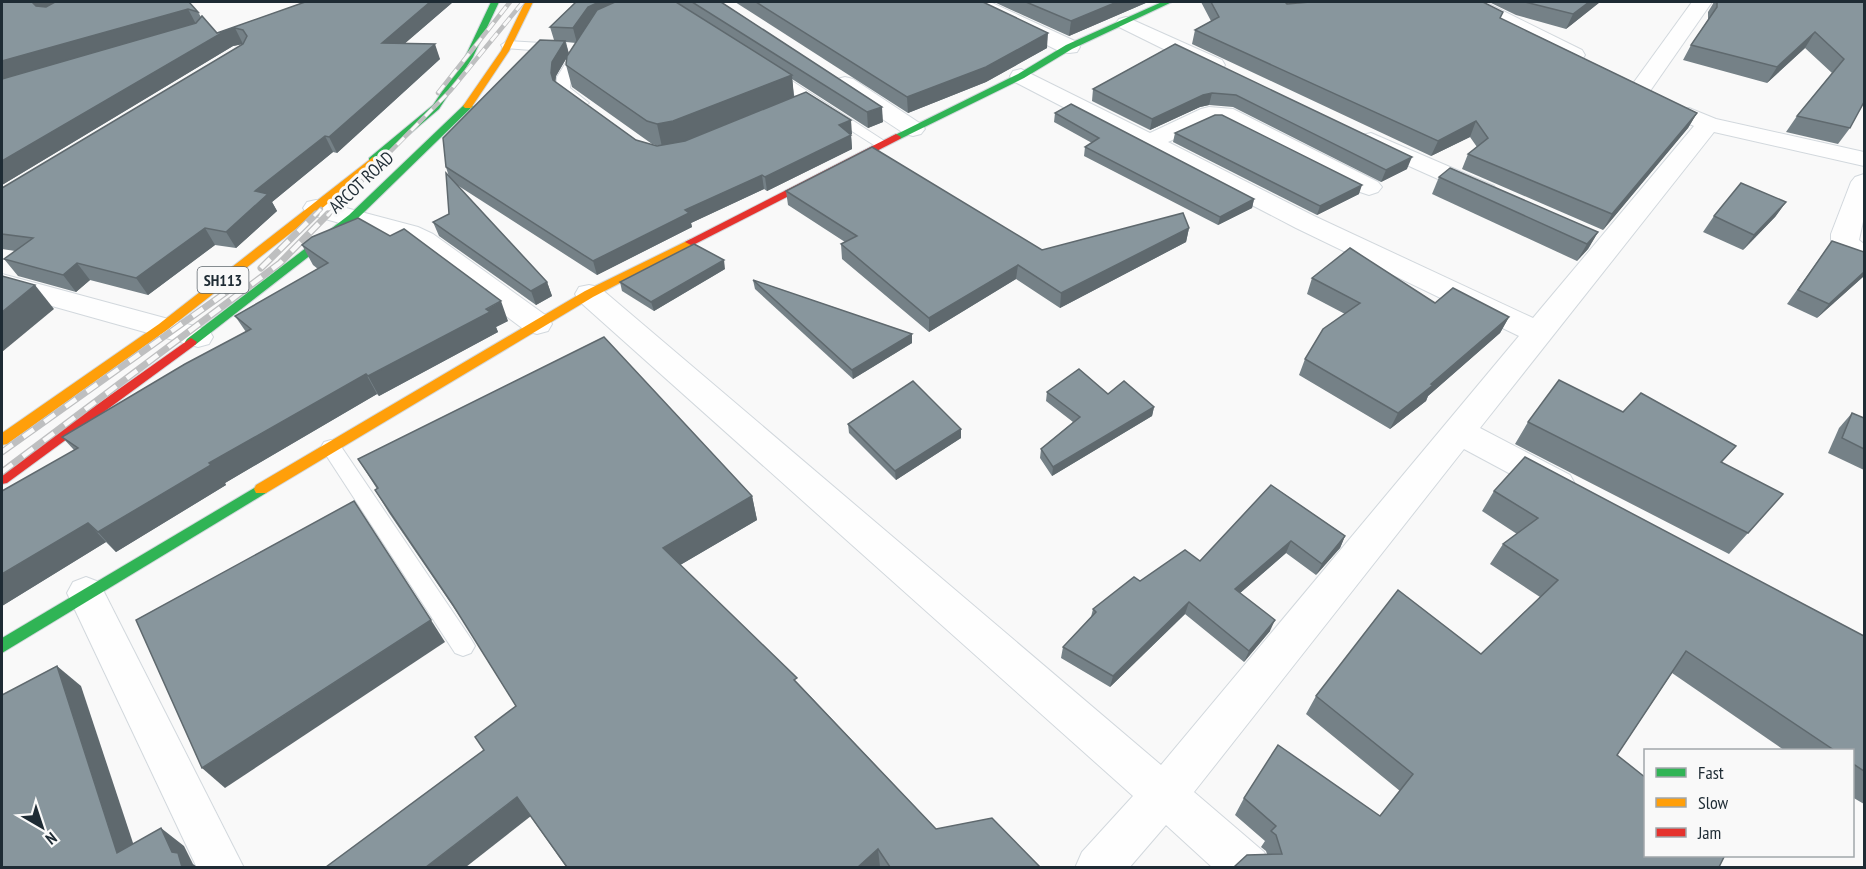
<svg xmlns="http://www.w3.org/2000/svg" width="1866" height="869" font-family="'PT Sans Narrow',sans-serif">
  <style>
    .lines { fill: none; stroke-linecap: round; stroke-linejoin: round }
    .lane-casing { stroke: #d2d8dd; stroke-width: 2 }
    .street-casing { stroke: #d2d8dd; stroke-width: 2 }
    .fast-casing { stroke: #d2d8dd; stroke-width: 2 }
    .slow-casing { stroke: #d2d8dd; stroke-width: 2 }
    .jam-casing { stroke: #d2d8dd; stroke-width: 2 }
    .lane { fill: #fefefe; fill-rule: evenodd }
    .street { fill: #fefefe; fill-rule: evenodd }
    .fast { fill: #30b455; fill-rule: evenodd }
    .slow { fill: #ff9f0a; fill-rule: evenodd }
    .jam { fill: #e5322d; fill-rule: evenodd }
    .rail-far1-casing { stroke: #bebfc0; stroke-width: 4.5 }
    .rail-casing { stroke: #bebfc0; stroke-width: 7 }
    .rail-far1 { stroke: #f9f9f9; stroke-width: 3; stroke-dasharray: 10; stroke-linecap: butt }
    .rail { stroke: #f9f9f9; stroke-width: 4.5; stroke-dasharray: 13; stroke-linecap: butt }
    .wall { fill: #758187; fill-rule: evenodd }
    .shaded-wall { fill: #5f696e }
    .building { fill: #88969d; stroke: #5f696e; stroke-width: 1.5 }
    .labels { text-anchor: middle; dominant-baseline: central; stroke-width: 6; stroke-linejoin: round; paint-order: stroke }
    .shield { fill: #f9f9f9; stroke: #60696f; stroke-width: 1.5 }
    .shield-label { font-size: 16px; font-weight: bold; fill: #1e2b34 }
    .street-label { font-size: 18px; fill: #1e2b34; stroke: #f9f9f9 }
  </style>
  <rect width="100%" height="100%" fill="#f9f9f9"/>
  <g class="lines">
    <g class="lane-casing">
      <g id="lane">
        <path d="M 507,41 L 558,44 L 564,48 L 558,52 L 503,48 L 501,45 Z"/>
        <path d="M 582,44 L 588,48 L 571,77 L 570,88 L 589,103 L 582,107 L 577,106 L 556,89 L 557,77 L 577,45 Z"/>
        <path d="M 773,71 L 778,72 L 889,144 L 882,148 L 877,147 L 768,78 L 766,75 L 768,72 Z"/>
        <path d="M 331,440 L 338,442 L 471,639 L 475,646 L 471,653 L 463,656 L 455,653 L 324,452 L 321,447 L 324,442 Z"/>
      </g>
    </g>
    <g class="street-casing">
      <g id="street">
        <path d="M 965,2 L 990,2 L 1077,42 L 1080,47 L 1077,52 L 1069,53 L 1061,52 L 968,6 Z"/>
        <path d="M 1460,2 L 1485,2 L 1582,50 L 1585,55 L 1582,60 L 1574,62 L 1566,60 L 1463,6 Z"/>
        <path d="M 1692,2 L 1712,2 L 1648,94 L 1640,96 L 1632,94 L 1629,89 Z"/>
        <path d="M 1126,17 L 1222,60 L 1225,65 L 1222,70 L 1214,72 L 1206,70 L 1119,27 L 1116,23 L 1119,19 Z"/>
        <path d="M 1021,69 L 1150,133 L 1201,109 L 1209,107 L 1233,109 L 1378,182 L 1382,187 L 1378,192 L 1369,195 L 1360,192 L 1221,121 L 1213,121 L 1168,142 L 1314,216 L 1533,318 L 1694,126 L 1681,120 L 1677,115 L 1681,110 L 1689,108 L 1716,119 L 1864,152 L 1864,166 L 1714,132 L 1480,428 L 1570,475 L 1575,484 L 1570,493 L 1558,497 L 1546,493 L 1464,449 L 1194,792 L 1264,852 L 1271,868 L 1213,868 L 1166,825 L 1129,868 L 1075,868 L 1082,852 L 1133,796 L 579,301 L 575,294 L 579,287 L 589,285 L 599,287 L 1161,765 L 1519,336 L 1296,228 L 1013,81 L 1010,76 L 1013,71 Z"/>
        <path d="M 845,77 L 853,79 L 921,124 L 925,129 L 921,134 L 913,136 L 905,134 L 837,89 L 834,84 L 837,79 Z"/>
        <path d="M 1371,133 L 1494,186 L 1498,191 L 1494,196 L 1485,199 L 1476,196 L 1362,145 L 1359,140 L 1362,135 Z"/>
        <path d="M 1864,174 L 1864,217 L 1859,240 L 1864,244 L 1864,262 L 1843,255 L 1831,242 L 1831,234 L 1851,182 L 1855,177 Z"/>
        <path d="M 316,200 L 418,227 L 433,234 L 548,317 L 552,324 L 548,331 L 537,334 L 526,331 L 413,246 L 398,239 L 307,214 L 303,208 L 307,202 Z"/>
        <path d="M 2,274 L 209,330 L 213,337 L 209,344 L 198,347 L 2,292 Z"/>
        <path d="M 86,577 L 99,582 L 244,868 L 197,868 L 67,593 L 73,582 Z"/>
      </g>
    </g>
    <g class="fast-casing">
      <g id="fast">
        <path d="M 491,2 L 499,2 L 473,57 L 439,109 L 377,162 L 369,162 L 369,158 L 433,105 L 465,57 Z"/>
        <path d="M 1162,2 L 1172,2 L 1072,49 L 1024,78 L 900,139 L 892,139 L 891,137 L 1018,74 L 1066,45 Z"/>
        <path d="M 465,104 L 473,106 L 357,219 L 195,345 L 187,345 L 185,342 L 187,339 L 349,215 Z"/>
        <path d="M 261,484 L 266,485 L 268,489 L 266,493 L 2,653 L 2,638 Z"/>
      </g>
    </g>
    <g class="slow-casing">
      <g id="slow">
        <path d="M 525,2 L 533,2 L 509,51 L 471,108 L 465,108 L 463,106 L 501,51 Z"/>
        <path d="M 373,157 L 377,158 L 377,162 L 320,210 L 167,330 L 7,444 L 2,445 L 2,433 L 159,324 Z"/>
        <path d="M 691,239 L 695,240 L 695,244 L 593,297 L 266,493 L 256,493 L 254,489 L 256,485 L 585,291 Z"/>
      </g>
    </g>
    <g class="jam-casing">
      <g id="jam">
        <path d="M 896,134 L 901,137 L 900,139 L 695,244 L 691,245 L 685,242 Z"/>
        <path d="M 191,338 L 197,342 L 195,345 L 7,483 L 2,484 L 2,472 Z"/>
      </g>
    </g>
    <use href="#lane" class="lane"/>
    <use href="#street" class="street"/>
    <use href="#fast" class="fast"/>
    <use href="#slow" class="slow"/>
    <use href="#jam" class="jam"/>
    <g class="rail-far1-casing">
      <g id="rail-far1">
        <path d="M 438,93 L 510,2"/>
        <path d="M 314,216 L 321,209"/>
        <path d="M 327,216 L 450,91 L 523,2"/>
      </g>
    </g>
    <g class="rail-casing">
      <g id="rail">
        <path d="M 261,268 L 316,214"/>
        <path d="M 2,452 L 239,283"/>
        <path d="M 2,472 L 280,263 L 328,214"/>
      </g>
    </g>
    <use href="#rail-far1" class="rail-far1"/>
    <use href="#rail" class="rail"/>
  </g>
  <g class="wall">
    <path d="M 2,2 L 189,2 L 198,12 L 201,17 L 217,33 L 305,2 L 453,2 L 405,43 L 440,59 L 337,153 L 333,152 L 272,202 L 277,211 L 236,248 L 215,245 L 148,295 L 90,280 L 76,292 L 18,276 L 4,259 L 15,251 L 2,249 L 2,188 L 243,44 L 233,46 L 2,185 Z"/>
    <path d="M 576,2 L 721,2 L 883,122 L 868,128 L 792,79 L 794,97 L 683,142 L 852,134 L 851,134 L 852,149 L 767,191 L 764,189 L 691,223 L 692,227 L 597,275 L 457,185 L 547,282 L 552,296 L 536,305 L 439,236 L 433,222 L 449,214 L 449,177 L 446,167 L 554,40 L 550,27 ZM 566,42 L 576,43 L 569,54 ZM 567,57 L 566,65 L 572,87 L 652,144 L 659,146 L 657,146 L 636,140 L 555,82 L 556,76 Z"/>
    <path d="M 735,2 L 983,2 L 1047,48 L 986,82 L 908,113 Z"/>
    <path d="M 994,2 L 1148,2 L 1069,36 Z"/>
    <path d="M 1201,2 L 1293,2 L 1288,4 L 1500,18 L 1697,113 L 1688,128 L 1603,230 L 1462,169 L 1468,154 L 1477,147 L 1470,137 L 1431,156 L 1192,44 L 1195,30 L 1211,21 Z"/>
    <path d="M 1489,2 L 1600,2 L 1566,29 L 1516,15 Z"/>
    <path d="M 1714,2 L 1864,2 L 1850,128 L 1838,144 L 1786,132 L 1797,116 L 1832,73 L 1805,48 L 1767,83 L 1683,60 L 1691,45 L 1708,20 L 1708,12 Z"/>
    <path d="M 1175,44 L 1407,169 L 1381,182 L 1233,107 L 1209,105 L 1200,107 L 1150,130 L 1092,101 L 1093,89 Z"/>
    <path d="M 1055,113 L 1254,199 L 1252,208 L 1218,225 L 1084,156 L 1085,147 L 1092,143 L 1054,122 Z"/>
    <path d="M 1175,133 L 1359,194 L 1317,215 L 1173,142 Z"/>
    <path d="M 1439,177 L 1598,232 L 1588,249 L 1577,261 L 1432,194 Z"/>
    <path d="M 786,191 L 1042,250 L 1189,228 L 1186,242 L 1060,308 L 1016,279 L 929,332 L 842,259 L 841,244 L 845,242 L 788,205 Z"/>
    <path d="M 1786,202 L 1775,217 L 1743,250 L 1703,232 L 1714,216 Z"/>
    <path d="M 1832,241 L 1864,252 L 1864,276 L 1817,318 L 1787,304 Z"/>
    <path d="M 302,245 L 508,321 L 496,327 L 498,332 L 379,396 L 377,394 L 225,483 L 226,485 L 116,552 L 106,542 L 2,606 L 74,450 L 62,437 L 246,332 L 235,316 L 318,269 L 313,265 Z"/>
    <path d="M 725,269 L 654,311 L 622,291 L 620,282 Z"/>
    <path d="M 1312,278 L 1435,303 L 1509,317 L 1500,333 L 1428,396 L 1426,401 L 1390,429 L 1299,375 L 1305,359 L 1345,314 L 1307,294 Z"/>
    <path d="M 753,280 L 912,334 L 912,343 L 853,379 L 755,289 Z"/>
    <path d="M 1047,392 L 1108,394 L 1154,407 L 1152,416 L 1052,476 L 1040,458 L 1041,449 L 1073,422 L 1046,401 Z"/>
    <path d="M 1623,412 L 1736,446 L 1722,462 L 1748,533 L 1729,554 L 1515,444 L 1528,422 Z"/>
    <path d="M 1852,413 L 1864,418 L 1864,470 L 1828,453 L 1839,428 Z"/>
    <path d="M 848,424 L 961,438 L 896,480 L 849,433 Z"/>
    <path d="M 358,459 L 752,496 L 757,520 L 680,565 L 798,683 L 936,829 L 1040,867 L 566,867 L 484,750 L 516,706 L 467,627 L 389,513 L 375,490 L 377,489 Z"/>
    <path d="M 1271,485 L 1345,536 L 1340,548 L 1316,575 L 1286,553 L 1240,593 L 1270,631 L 1244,662 L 1185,614 L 1110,687 L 1061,658 L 1063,647 L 1091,617 L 1093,609 L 1140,581 L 1200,561 Z"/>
    <path d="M 1494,491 L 1864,636 L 1864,804 L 1852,797 L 1852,750 L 1784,750 L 1672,673 L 1617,755 L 1719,867 L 1267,854 L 1266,851 L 1261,847 L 1265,841 L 1235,815 L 1244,798 L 1380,816 L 1400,791 L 1306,714 L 1316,696 L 1481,654 L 1540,597 L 1490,564 L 1503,544 L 1517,534 L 1482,511 Z"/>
  </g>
  <g class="shaded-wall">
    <path d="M 32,2 L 54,2 L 41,15 Z"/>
    <path d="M 430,2 L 453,2 L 388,58 L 382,43 Z"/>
    <path d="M 599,2 L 655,2 L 577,43 L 573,28 L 588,7 Z"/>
    <path d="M 1117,2 L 1148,2 L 1069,36 L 1071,21 Z"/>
    <path d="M 1589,2 L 1600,2 L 1566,29 L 1573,14 Z"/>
    <path d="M 188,9 L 196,24 L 2,80 L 2,61 Z"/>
    <path d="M 235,28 L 243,44 L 233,46 L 2,185 L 2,161 L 225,31 Z"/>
    <path d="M 1815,32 L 1805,48 L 1767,83 L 1777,67 Z"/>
    <path d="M 1048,33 L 1047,48 L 986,82 L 908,113 L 907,97 Z"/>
    <path d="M 565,41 L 569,54 L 556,76 L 555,86 L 551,73 L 552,62 Z"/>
    <path d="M 435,44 L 440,59 L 337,153 L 329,137 Z"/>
    <path d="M 792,75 L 794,97 L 677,144 L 662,147 L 657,124 Z"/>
    <path d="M 1212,93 L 1209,105 L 1200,107 L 1150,130 L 1152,119 L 1203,95 Z"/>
    <path d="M 882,107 L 883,122 L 868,128 L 867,112 Z"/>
    <path d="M 1697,113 L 1688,128 L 1603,230 L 1612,214 Z"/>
    <path d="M 851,120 L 852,134 L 840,138 L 839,125 Z"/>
    <path d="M 1476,121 L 1470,137 L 1431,156 L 1438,141 Z"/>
    <path d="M 851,135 L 852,149 L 767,191 L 765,177 Z"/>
    <path d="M 325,136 L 333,152 L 272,202 L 277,211 L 236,248 L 226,232 L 255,191 Z"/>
    <path d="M 1412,157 L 1407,169 L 1381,182 L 1386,170 Z"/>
    <path d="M 762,175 L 764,189 L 691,223 L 692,227 L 597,275 L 593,261 L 685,210 Z"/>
    <path d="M 1362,185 L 1359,194 L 1317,215 L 1320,206 Z"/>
    <path d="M 1254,199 L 1252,208 L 1218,225 L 1220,217 Z"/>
    <path d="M 1786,202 L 1775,217 L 1743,250 L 1754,235 Z"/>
    <path d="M 205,228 L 215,245 L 148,295 L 136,278 Z"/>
    <path d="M 1189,228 L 1186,242 L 1060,308 L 1061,293 Z"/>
    <path d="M 1598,232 L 1588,249 L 1577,261 L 1587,244 Z"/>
    <path d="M 724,260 L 725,269 L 654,311 L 651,302 Z"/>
    <path d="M 77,263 L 90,280 L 76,292 L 63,275 Z"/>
    <path d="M 1018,265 L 1016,279 L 929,332 L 929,318 Z"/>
    <path d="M 1864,272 L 1864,276 L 1817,318 L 1829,304 Z"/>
    <path d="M 547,282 L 552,296 L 536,305 L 531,291 Z"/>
    <path d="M 35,285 L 54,309 L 2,352 L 2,312 Z"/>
    <path d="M 501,301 L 508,321 L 496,327 L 498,332 L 379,396 L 368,376 Z"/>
    <path d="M 1509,317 L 1500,333 L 1428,396 L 1426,401 L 1390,429 L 1398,413 Z"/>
    <path d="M 912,334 L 912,343 L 853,379 L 852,370 Z"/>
    <path d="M 366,374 L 377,394 L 225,483 L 226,485 L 116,552 L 98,532 L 209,463 Z"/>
    <path d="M 1154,407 L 1152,416 L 1052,476 L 1053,467 Z"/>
    <path d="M 961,429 L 961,438 L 896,480 L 895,471 Z"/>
    <path d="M 752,496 L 757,520 L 670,571 L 663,548 Z"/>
    <path d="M 88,523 L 106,542 L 2,606 L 2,574 Z"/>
    <path d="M 1345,536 L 1340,548 L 1316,575 L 1322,564 Z"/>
    <path d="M 1291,541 L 1286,553 L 1231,601 L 1235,589 Z"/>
    <path d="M 1189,602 L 1185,614 L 1110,687 L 1113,676 Z"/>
    <path d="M 431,620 L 445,642 L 225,788 L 202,768 Z"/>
    <path d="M 1275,620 L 1270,631 L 1244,662 L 1249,651 Z"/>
    <path d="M 57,666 L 81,686 L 141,867 L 117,853 Z"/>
    <path d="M 517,797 L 531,816 L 466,867 L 426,867 Z"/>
    <path d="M 161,828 L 184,846 L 193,864 L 197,867 L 182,867 L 172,852 Z"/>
    <path d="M 878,849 L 880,867 L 858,867 Z"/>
  </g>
  <g class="building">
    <path d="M 2,2 L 32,2 L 36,6 L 46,7 L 55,2 L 189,2 L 198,12 L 188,9 L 2,61 Z"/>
    <path d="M 305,2 L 430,2 L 382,43 L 435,44 L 329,137 L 325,136 L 255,191 L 268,194 L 226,232 L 205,228 L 136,278 L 77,263 L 63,275 L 4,259 L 33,238 L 2,234 L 2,188 L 243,44 L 247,36 L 243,30 L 235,28 L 225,31 L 2,161 L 2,79 L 196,23 L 202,16 L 217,33 Z"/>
    <path d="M 576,2 L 599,2 L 588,7 L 573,28 L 550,27 Z"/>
    <path d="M 615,2 L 676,2 L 792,75 L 673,121 L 657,124 L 647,121 L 566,65 L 567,56 L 597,10 Z"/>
    <path d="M 692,2 L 721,2 L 882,107 L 867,112 Z"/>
    <path d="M 756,2 L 983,2 L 1048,33 L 986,67 L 907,97 Z"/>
    <path d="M 1026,2 L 1117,2 L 1071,21 Z"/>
    <path d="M 1211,2 L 1285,2 L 1287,4 L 1310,2 L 1483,2 L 1503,12 L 1500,18 L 1697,113 L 1612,214 L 1468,154 L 1488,138 L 1476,121 L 1438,141 L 1195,30 L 1219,17 Z"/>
    <path d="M 1525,2 L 1589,2 L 1573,14 Z"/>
    <path d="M 1717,2 L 1864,2 L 1864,102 L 1850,128 L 1797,116 L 1844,59 L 1815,32 L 1777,67 L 1691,45 L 1717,7 Z"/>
    <path d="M 540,40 L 565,41 L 552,62 L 551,73 L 553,80 L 636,140 L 657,146 L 685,141 L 806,92 L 851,120 L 839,125 L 851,135 L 765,177 L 762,175 L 685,210 L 689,213 L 593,261 L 446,167 L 443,138 Z"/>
    <path d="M 1175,44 L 1412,157 L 1386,170 L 1236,95 L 1212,93 L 1203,95 L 1152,119 L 1093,89 Z"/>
    <path d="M 1071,104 L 1254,199 L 1220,217 L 1085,147 L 1099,138 L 1055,113 Z"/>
    <path d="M 1215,115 L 1222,115 L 1362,185 L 1320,206 L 1175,133 Z"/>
    <path d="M 872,147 L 1042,250 L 1183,213 L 1189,228 L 1061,293 L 1018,265 L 929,318 L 841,244 L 857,236 L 786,191 Z"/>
    <path d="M 1450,168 L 1598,232 L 1587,244 L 1439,177 Z"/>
    <path d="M 446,173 L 547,282 L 531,291 L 433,222 L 449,214 Z"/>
    <path d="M 1741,183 L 1786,202 L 1754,235 L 1714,216 Z"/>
    <path d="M 358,218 L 390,236 L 404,229 L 501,301 L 486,309 L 490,312 L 368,376 L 366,374 L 209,463 L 211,465 L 98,532 L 88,523 L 2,574 L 2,491 L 78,448 L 62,437 L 185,364 L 251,329 L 235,316 L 328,263 L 302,245 L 312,237 Z"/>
    <path d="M 1832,241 L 1864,252 L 1864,272 L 1829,304 L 1798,290 Z"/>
    <path d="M 694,244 L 724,260 L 651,302 L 620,282 Z"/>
    <path d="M 1350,248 L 1435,303 L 1453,288 L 1509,317 L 1431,384 L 1433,385 L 1398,413 L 1305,359 L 1323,329 L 1360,303 L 1312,278 Z"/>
    <path d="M 2,276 L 35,285 L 2,312 Z"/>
    <path d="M 753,280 L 912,334 L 852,370 Z"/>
    <path d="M 604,337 L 752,496 L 663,548 L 797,678 L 794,680 L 936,829 L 992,818 L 1040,867 L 890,867 L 878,849 L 858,867 L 567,867 L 517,797 L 426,867 L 326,867 L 484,750 L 475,737 L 516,706 L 453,605 L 375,490 L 378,488 L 358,459 Z"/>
    <path d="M 1079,369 L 1108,394 L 1124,381 L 1154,407 L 1053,467 L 1041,449 L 1080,417 L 1047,392 Z"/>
    <path d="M 1559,380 L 1623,412 L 1641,393 L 1736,446 L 1721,462 L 1783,494 L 1748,533 L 1528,422 Z"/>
    <path d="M 913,381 L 961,429 L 895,471 L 848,424 Z"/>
    <path d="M 1852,413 L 1864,418 L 1864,449 L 1842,438 Z"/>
    <path d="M 1525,457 L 1864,636 L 1864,771 L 1852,763 L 1852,750 L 1834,750 L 1686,651 L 1617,755 L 1646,778 L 1646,855 L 1725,855 L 1719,867 L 1234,867 L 1247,855 L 1282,854 L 1276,835 L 1271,831 L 1276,826 L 1244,798 L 1278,745 L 1380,816 L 1413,774 L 1316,696 L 1398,590 L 1481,654 L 1558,580 L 1503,544 L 1538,518 L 1494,491 Z"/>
    <path d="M 1271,485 L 1345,536 L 1322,564 L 1291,541 L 1235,589 L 1275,620 L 1249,651 L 1189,602 L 1113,676 L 1063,647 L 1096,612 L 1093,609 L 1134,577 L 1140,581 L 1185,550 L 1200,561 Z"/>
    <path d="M 354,501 L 431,620 L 202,768 L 136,620 Z"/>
    <path d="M 57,666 L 117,853 L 161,828 L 172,852 L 178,853 L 182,867 L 2,867 L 2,695 Z"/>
  </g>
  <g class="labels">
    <rect class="shield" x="197.5" y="267" width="51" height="26" rx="4.5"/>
    <g class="shield-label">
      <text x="223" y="280">SH113</text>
    </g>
    <g class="street-label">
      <text transform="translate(361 182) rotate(-43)">ARCOT ROAD</text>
    </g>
  </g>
  <rect width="1866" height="869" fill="none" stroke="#1e2b34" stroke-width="6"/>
  <rect x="1644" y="749" width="210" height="108" fill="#f9f9f9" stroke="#a1a7aa" stroke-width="1.5"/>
  <rect x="1656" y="768" width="30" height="9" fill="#30b455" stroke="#a1a7aa" stroke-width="1.5"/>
  <text x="1698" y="779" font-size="18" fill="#1e2b34">Fast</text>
  <rect x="1656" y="798" width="30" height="9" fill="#ff9f0a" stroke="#a1a7aa" stroke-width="1.5"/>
  <text x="1698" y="809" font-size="18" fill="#1e2b34">Slow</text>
  <rect x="1656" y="828" width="30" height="9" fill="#e5322d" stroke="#a1a7aa" stroke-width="1.5"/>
  <text x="1698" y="839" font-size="18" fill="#1e2b34">Jam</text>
  <g transform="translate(42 827) rotate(141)" stroke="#f9f9f9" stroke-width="4.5" paint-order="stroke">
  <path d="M0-4.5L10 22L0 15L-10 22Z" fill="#1e2b34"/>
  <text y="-9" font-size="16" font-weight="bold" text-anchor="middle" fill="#1e2b34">N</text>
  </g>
</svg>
